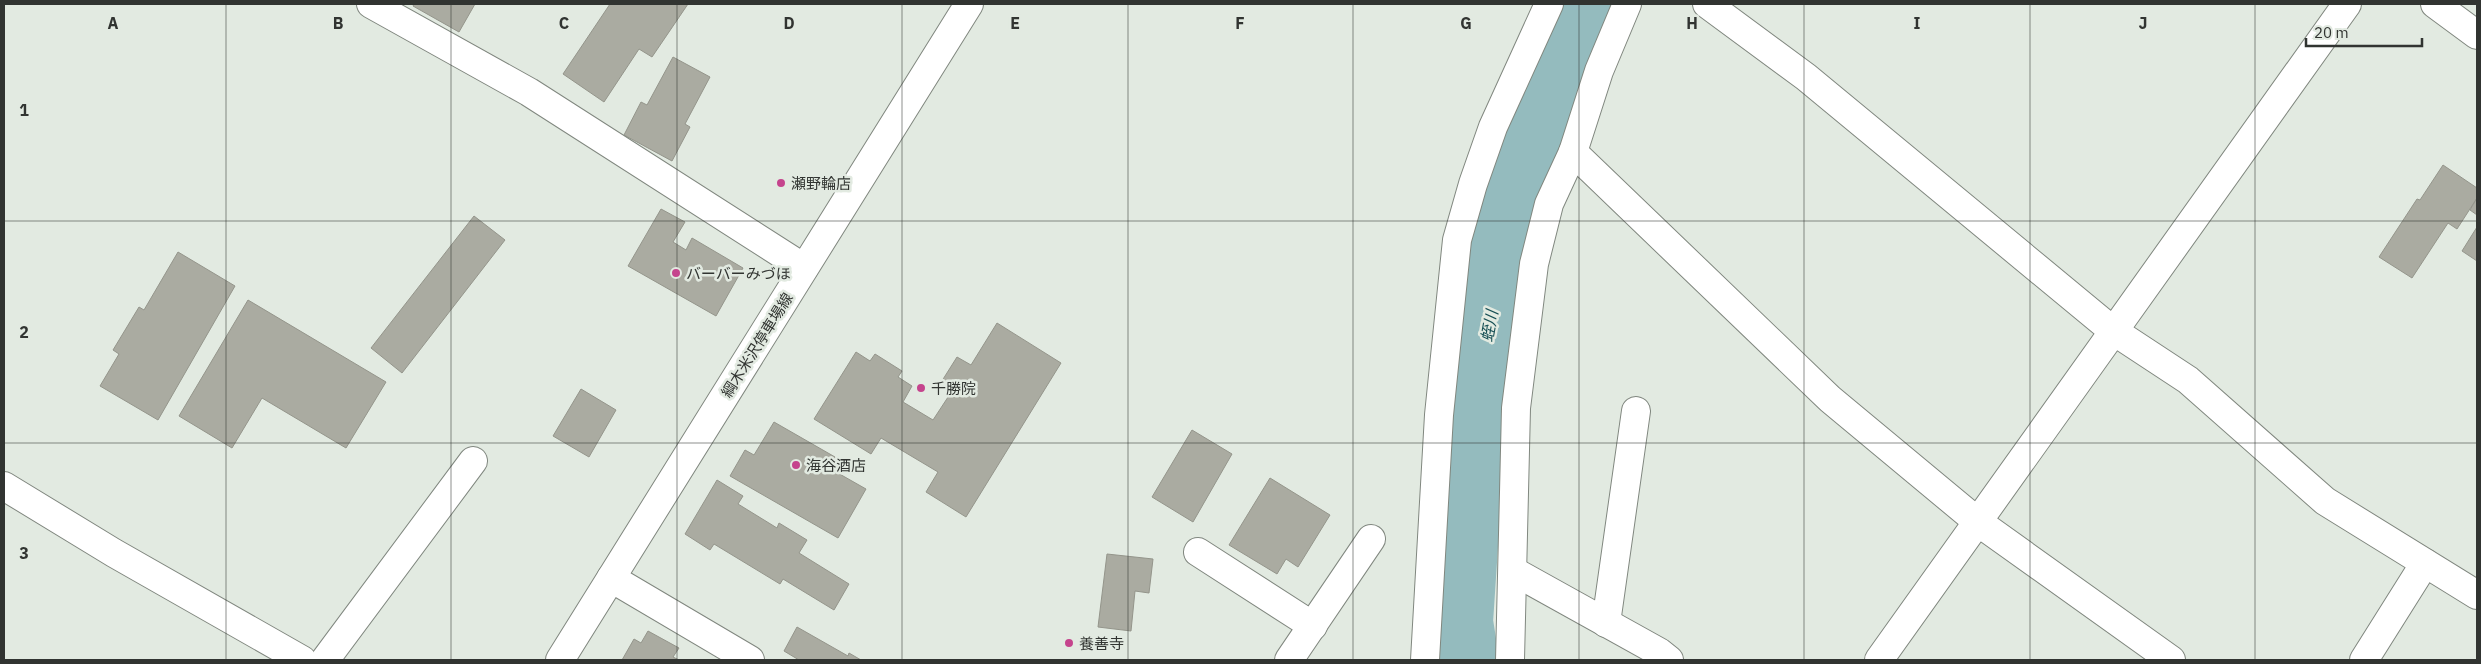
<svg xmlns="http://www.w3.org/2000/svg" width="2481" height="664" font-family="'IBM Plex Sans','Noto Sans JP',sans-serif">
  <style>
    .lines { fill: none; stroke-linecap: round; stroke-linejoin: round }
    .river { stroke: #94bbbe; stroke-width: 70 }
    .building { fill: #aaaba1; stroke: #94958b }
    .minor-casing { stroke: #80877f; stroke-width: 30 }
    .secondary-casing { stroke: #80877f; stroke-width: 30 }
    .minor { stroke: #fff; stroke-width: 28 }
    .secondary { stroke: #fff; stroke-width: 28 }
    .grid { fill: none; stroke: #313431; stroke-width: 1; stroke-opacity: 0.55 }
    .poi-dot { fill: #c5448d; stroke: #e2eae1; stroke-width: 2 }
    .labels { text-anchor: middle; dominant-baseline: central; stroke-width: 5; stroke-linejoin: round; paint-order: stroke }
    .poi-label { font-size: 15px; fill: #313431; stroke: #e2eae1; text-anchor: start }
    .street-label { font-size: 15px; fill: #313431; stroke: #e2eae1 }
    .water-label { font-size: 16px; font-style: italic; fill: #164f54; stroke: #e2eae1 }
    .grid-label { font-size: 16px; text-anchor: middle; font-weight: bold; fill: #313431; stroke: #e2eae1; stroke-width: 5; stroke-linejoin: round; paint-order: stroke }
  </style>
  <rect width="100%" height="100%" fill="#e2eae1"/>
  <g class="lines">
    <path class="river" d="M 1464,660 L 1458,622 L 1467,485 L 1485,349 L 1513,184 L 1582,4"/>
  </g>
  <g class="building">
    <path d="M 414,4 L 475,4 L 459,32 L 413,6 Z"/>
    <path d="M 610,4 L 688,4 L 652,57 L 639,49 L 604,102 L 563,74 Z"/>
    <path d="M 673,57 L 710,77 L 685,124 L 690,127 L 672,161 L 624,135 L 641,102 L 647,105 Z"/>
    <path d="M 2443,165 L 2477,188 L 2477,198 L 2457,229 L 2448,223 L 2412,278 L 2379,257 L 2417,199 L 2420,200 Z"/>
    <path d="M 2477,198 L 2477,215 L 2470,210 Z"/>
    <path d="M 661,209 L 685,222 L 673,242 L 686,250 L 692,238 L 743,268 L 716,316 L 628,266 Z"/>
    <path d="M 474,216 L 505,240 L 402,373 L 371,348 Z"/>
    <path d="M 2477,227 L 2477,261 L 2462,251 Z"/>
    <path d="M 178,252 L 235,286 L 158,420 L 100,386 L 119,354 L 113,350 L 139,307 L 144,310 Z"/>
    <path d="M 248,300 L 386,382 L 346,448 L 262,398 L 232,448 L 179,416 Z"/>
    <path d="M 997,323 L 1061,363 L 966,517 L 926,492 L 938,472 L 881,438 L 871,454 L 814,419 L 856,352 L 870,361 L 875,354 L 902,371 L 898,377 L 912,386 L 903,402 L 933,420 L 952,391 L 940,384 L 957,357 L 971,365 Z"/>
    <path d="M 581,389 L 616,410 L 589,457 L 553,436 Z"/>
    <path d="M 774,422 L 835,457 L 829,468 L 866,489 L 838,538 L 730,476 L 745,450 L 754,455 Z"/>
    <path d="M 1192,430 L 1232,454 L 1193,522 L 1152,497 Z"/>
    <path d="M 1270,478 L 1330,515 L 1298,567 L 1286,559 L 1277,574 L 1229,545 Z"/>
    <path d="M 717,480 L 743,496 L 738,504 L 777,528 L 779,523 L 807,540 L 799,553 L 849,584 L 834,610 L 783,579 L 780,584 L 714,544 L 710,550 L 685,534 Z"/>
    <path d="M 1107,554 L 1153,559 L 1149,593 L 1135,591 L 1131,631 L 1098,627 Z"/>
    <path d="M 797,627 L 848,656 L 849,653 L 861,660 L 799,660 L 784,651 Z"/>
    <path d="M 648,631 L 679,648 L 673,657 L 679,660 L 622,660 L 634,639 L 641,643 Z"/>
  </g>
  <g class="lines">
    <g class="minor-casing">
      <g id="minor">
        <path d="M 371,4 L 529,92 L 804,268"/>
        <path d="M 1707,4 L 1806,77 L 2112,330 L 2188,380 L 2325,501 L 2477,595"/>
        <path d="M 2435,4 L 2477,35"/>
        <path d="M 1573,152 L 1830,399 L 1978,522 L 2171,660"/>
        <path d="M 4,486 L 114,553 L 302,660"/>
        <path d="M 1198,552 L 1313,626"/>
        <path d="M 1513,571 L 1659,652 L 1669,660"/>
        <path d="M 611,578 L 750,660"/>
        <path d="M 1606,623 L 1636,411"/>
        <path d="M 325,660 L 473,461"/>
        <path d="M 1289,660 L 1371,539"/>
        <path d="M 1425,660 L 1439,415 L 1457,240 L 1473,184 L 1493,127 L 1549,4"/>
        <path d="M 1510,660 L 1516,408 L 1534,264 L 1549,204 L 1573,152 L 1599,71 L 1627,4"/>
        <path d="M 1879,660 L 2347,4"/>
        <path d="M 2364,660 L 2425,563"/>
      </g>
    </g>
    <g class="secondary-casing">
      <path id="secondary" d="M 560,660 L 969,4"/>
    </g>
    <use href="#minor" class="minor"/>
    <use href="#secondary" class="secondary"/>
  </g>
  <path class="grid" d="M 226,4 L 226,660M 451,4 L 451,660M 677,4 L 677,660M 902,4 L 902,660M 1128,4 L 1128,660M 1353,4 L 1353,660M 1579,4 L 1579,660M 1804,4 L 1804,660M 2030,4 L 2030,660M 2255,4 L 2255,660M 4,221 L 2477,221M 4,443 L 2477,443"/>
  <g class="poi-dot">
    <circle cx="781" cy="183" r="5"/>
    <circle cx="676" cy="273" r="5"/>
    <circle cx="921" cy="388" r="5"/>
    <circle cx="796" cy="465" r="5"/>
    <circle cx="1069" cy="643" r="5"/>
  </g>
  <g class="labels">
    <g class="poi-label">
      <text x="791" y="183">瀬野輪店</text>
      <text x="686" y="273">バーバーみづほ</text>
      <text x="931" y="388">千勝院</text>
      <text x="806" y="465">海谷酒店</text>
      <text x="1079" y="643">養善寺</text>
    </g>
    <g class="street-label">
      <text transform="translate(757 345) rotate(-58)">綱木米沢停車場線</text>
    </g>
    <g class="water-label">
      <text transform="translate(1489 326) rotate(-80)">蛭川</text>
    </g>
  </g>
  <g class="grid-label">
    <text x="113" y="29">A</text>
    <text x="338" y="29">B</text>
    <text x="564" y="29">C</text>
    <text x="789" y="29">D</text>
    <text x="1015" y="29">E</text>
    <text x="1240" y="29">F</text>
    <text x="1466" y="29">G</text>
    <text x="1692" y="29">H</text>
    <text x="1917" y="29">I</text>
    <text x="2143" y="29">J</text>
    <text x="24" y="116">1</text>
    <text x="24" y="338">2</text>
    <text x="24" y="559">3</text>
  </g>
  <rect width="2481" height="664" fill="none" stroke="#313431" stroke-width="10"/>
  <path d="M2306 38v8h116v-8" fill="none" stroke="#313431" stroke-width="2.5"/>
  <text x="2314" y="38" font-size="15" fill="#313431" stroke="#e2eae1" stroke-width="4" paint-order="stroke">20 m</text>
</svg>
